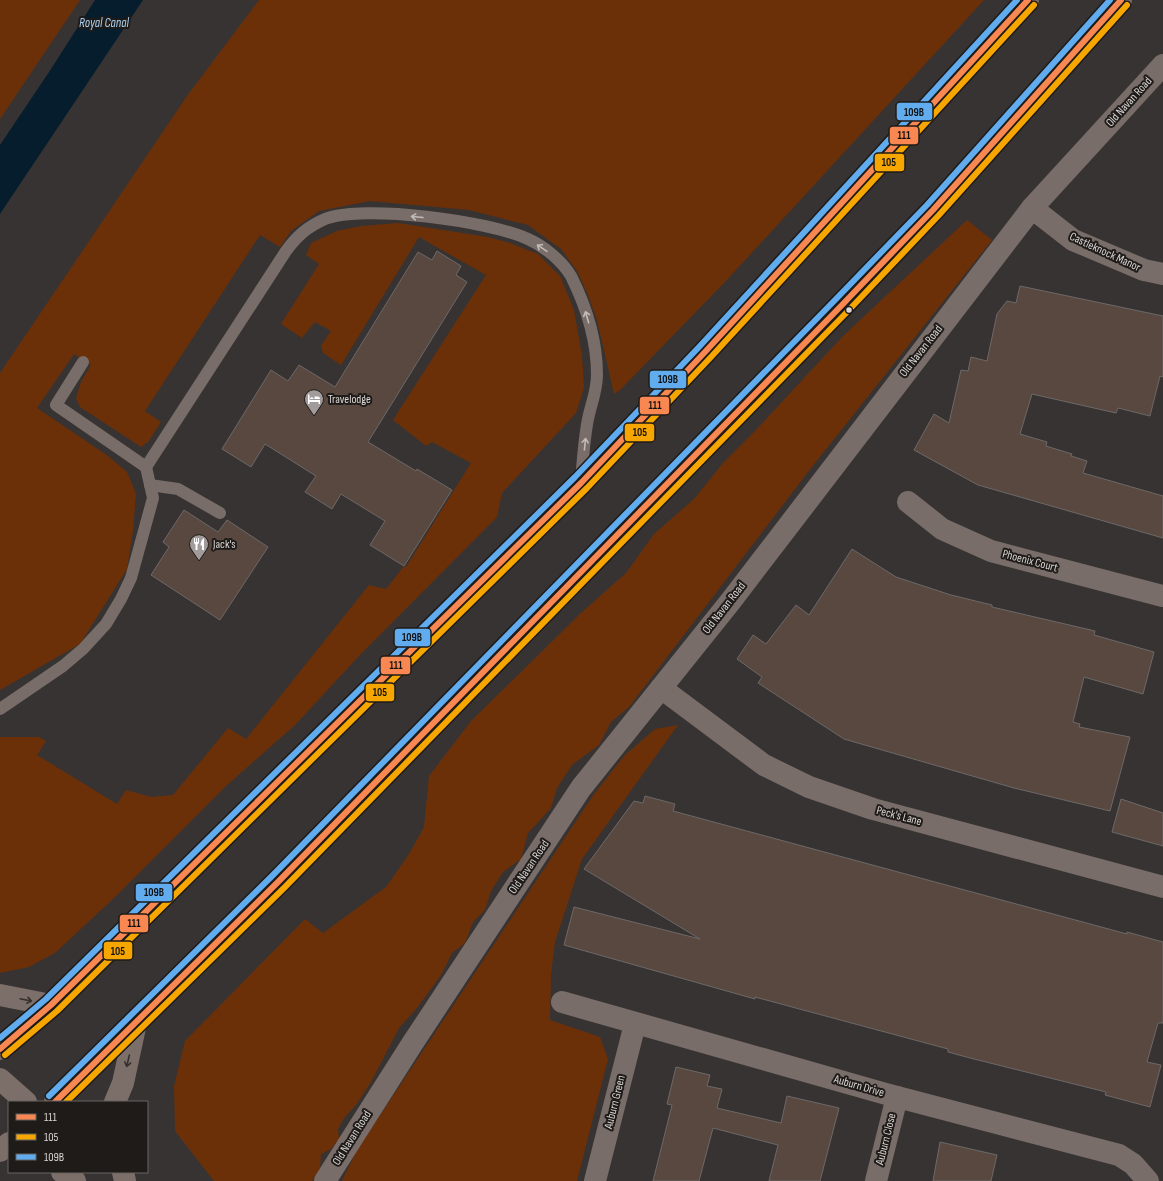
<svg xmlns="http://www.w3.org/2000/svg" width="1163" height="1181" font-family="'Sofia Sans Condensed',sans-serif">
  <style>
    .green { fill: #6c3009 }
    .water { fill: #061d2e }
    .building { fill: #59483f; stroke: #6d6968 }
    .lines { fill: none; stroke-linecap: round; stroke-linejoin: round }
    .lane { stroke: #786d68; stroke-width: 12 }
    .street { stroke: #786d68; stroke-width: 22 }
    .secondary { stroke: #7c6e69; stroke-width: 22 }
    .bus-1-casing { stroke: #1e1b19; stroke-width: 9 }
    .bus-2-casing { stroke: #1e1b19; stroke-width: 9 }
    .bus-3-casing { stroke: #1e1b19; stroke-width: 9 }
    .bus-1 { stroke: #f88751; stroke-width: 6 }
    .bus-2 { stroke: #f7a600; stroke-width: 6 }
    .bus-3 { stroke: #60acee; stroke-width: 6 }
    .oneway { stroke: #c2bbb8 }
    .oneway2 { stroke: #36302d }
    .bus-dot { fill: #dad5d3; stroke: #1e1b19; stroke-width: 1.5 }
    .labels { text-anchor: middle; dominant-baseline: central; stroke-width: 4; stroke-linejoin: round; paint-order: stroke }
    .street-label { font-size: 12px; fill: #dad5d3; stroke: #1e1b19 }
    .poi-label { font-size: 12px; fill: #dad5d3; stroke: #1e1b19; text-anchor: start }
    .water-label { font-size: 13px; font-style: italic; fill: #a9d0f1; stroke: #1e1b19 }
    .line-badge { stroke: #1e1b19; stroke-width: 1.5 }
    .pale-badge-label { font-size: 11px; text-anchor: middle; font-weight: bold; fill: #111 }
  </style>
  <rect width="100%" height="100%" fill="#373332"/>
  <g class="green">
    <path d="M 0,0 L 80,0 L 0,119 Z"/>
    <path d="M 259,0 L 984,0 L 725,282 L 620,390 L 614,394 L 597,320 L 588,295 L 577,271 L 561,249 L 528,225 L 469,210 L 370,201 L 319,211 L 291,231 L 280,247 L 260,235 L 145,411 L 161,422 L 148,442 L 141,447 L 80,407 L 76,398 L 81,382 L 91,365 L 74,354 L 37,408 L 108,456 L 127,472 L 136,494 L 133,531 L 127,569 L 80,644 L 0,690 L 0,373 L 187,96 Z"/>
    <path d="M 967,220 L 992,240 L 808,472 L 629,707 L 611,722 L 599,745 L 572,765 L 557,788 L 551,808 L 528,833 L 521,859 L 503,872 L 491,891 L 485,910 L 473,922 L 465,943 L 452,953 L 441,975 L 417,1008 L 399,1028 L 371,1082 L 356,1105 L 344,1118 L 338,1129 L 339,1139 L 331,1149 L 321,1154 L 320,1168 L 312,1181 L 214,1181 L 175,1131 L 174,1086 L 185,1041 L 305,919 L 323,933 L 386,887 L 409,854 L 424,827 L 429,776 L 471,721 L 581,613 L 626,573 L 654,534 L 694,499 L 723,463 L 755,431 L 842,337 Z"/>
    <path d="M 398,223 L 488,237 L 510,243 L 538,254 L 560,276 L 574,310 L 582,356 L 584,388 L 576,413 L 502,493 L 497,517 L 359,656 L 295,725 L 226,786 L 114,898 L 55,953 L 29,967 L 0,973 L 0,737 L 39,737 L 46,741 L 37,755 L 117,804 L 126,790 L 151,797 L 173,795 L 228,728 L 246,739 L 369,585 L 386,589 L 404,566 L 406,567 L 471,463 L 432,442 L 426,446 L 393,420 L 486,275 L 419,237 L 341,365 L 323,353 L 321,346 L 331,331 L 315,322 L 302,338 L 281,324 L 319,264 L 306,255 L 311,243 L 337,231 L 361,226 Z"/>
    <path d="M 678,725 L 582,859 L 555,942 L 551,974 L 550,1020 L 600,1037 L 608,1059 L 577,1181 L 342,1181 L 357,1150 L 594,794 L 625,755 L 655,729 Z"/>
  </g>
  <path class="water" d="M 95,0 L 143,0 L 0,214 L 0,145 L 51,69 Z"/>
  <g class="building">
    <path d="M 437,251 L 461,266 L 456,275 L 467,282 L 368,442 L 416,471 L 417,469 L 452,490 L 404,566 L 370,545 L 385,521 L 341,494 L 332,509 L 305,492 L 316,476 L 265,444 L 251,467 L 222,449 L 271,370 L 288,381 L 299,365 L 335,387 L 418,252 L 432,260 Z"/>
    <path d="M 1020,286 L 1163,316 L 1163,377 L 1160,376 L 1150,416 L 1118,408 L 1116,413 L 1032,394 L 1020,434 L 1047,442 L 1046,446 L 1072,454 L 1071,456 L 1087,461 L 1083,473 L 1163,496 L 1163,538 L 978,485 L 914,450 L 934,414 L 949,423 L 961,370 L 968,371 L 971,357 L 987,361 L 997,314 L 1007,301 L 1016,303 Z"/>
    <path d="M 184,510 L 218,532 L 227,520 L 268,547 L 220,620 L 151,575 L 169,547 L 163,542 Z"/>
    <path d="M 852,549 L 896,577 L 951,595 L 992,605 L 992,607 L 1095,631 L 1094,635 L 1154,652 L 1143,694 L 1084,677 L 1073,722 L 1080,724 L 1079,727 L 1130,737 L 1110,811 L 1014,788 L 844,739 L 758,683 L 762,677 L 737,659 L 753,635 L 766,644 L 796,605 L 809,615 Z"/>
    <path d="M 645,796 L 675,804 L 673,811 L 1127,934 L 1127,932 L 1163,942 L 1163,1023 L 1158,1023 L 1147,1062 L 1161,1065 L 1150,1107 L 1105,1095 L 1106,1092 L 970,1058 L 948,1052 L 948,1049 L 755,997 L 755,999 L 564,945 L 574,907 L 700,939 L 584,869 L 634,801 L 643,803 Z"/>
    <path d="M 1121,799 L 1163,813 L 1163,846 L 1112,832 Z"/>
    <path d="M 676,1067 L 710,1075 L 707,1086 L 722,1089 L 717,1108 L 781,1123 L 787,1096 L 839,1108 L 820,1181 L 769,1181 L 778,1145 L 713,1128 L 699,1181 L 653,1181 L 672,1105 L 667,1104 Z"/>
    <path d="M 940,1142 L 997,1155 L 991,1181 L 933,1181 Z"/>
  </g>
  <g class="lines">
    <g class="lane">
      <path d="M 146,467 L 286,251 C 297,236 307,227 325,219 C 364,204 489,221 528,239 C 544,246 562,261 571,276 C 586,306 597,342 597,375 C 597,391 591,404 588,419 C 584,439 583,460 581,480"/>
      <path d="M 150,485 L 178,489 L 220,513"/>
      <path d="M 0,709 L 63,666 L 83,649 L 106,624 L 121,599 L 131,578 L 153,498 L 146,467 L 56,405 L 83,362"/>
    </g>
    <g class="street">
      <path d="M 1032,208 L 1073,240 L 1144,270 L 1163,274"/>
      <path d="M 908,502 L 942,529 L 991,551 L 1163,596"/>
      <path d="M 661,688 L 764,765 L 809,787 L 873,809 L 1163,887"/>
      <path d="M 562,1002 L 886,1094 L 1119,1155 L 1133,1164 L 1148,1181"/>
      <path d="M 325,1181 L 412,1044 L 581,788 L 730,602 L 1032,208 L 1163,65"/>
      <path d="M 595,1181 L 635,1024"/>
      <path d="M 876,1181 L 897,1097"/>
    </g>
    <g class="secondary">
      <path d="M 0,995 L 51,1005"/>
      <path d="M 0,1049 L 51,1005 L 581,483 L 705,352 L 1028,0"/>
      <path d="M 0,1079 L 26,1102"/>
      <path d="M 55,1102 L 279,881 L 842,305 L 933,210 L 1121,0"/>
      <path d="M 115,1102 L 123,1083 L 136,1023"/>
      <path d="M 0,1151 L 9,1143"/>
      <path d="M 62,1172 L 75,1181"/>
      <path d="M 123,1172 L 125,1181"/>
    </g>
    <g class="bus-1-casing">
      <g id="bus-1">
        <path d="M 0,1049 L 51,1005 L 581,483 L 705,352 L 1028,0"/>
        <path d="M 55,1102 L 279,881 L 842,305 L 933,210 L 1121,0"/>
      </g>
    </g>
    <g class="bus-2-casing">
      <g id="bus-2">
        <path d="M 5,1055 L 57,1011 L 587,488 L 711,357 L 1034,5"/>
        <path d="M 66,1102 L 285,887 L 848,311 L 939,215 L 1127,5"/>
      </g>
    </g>
    <g class="bus-3-casing">
      <g id="bus-3">
        <path d="M 0,1038 L 46,999 L 575,477 L 699,347 L 1017,0"/>
        <path d="M 49,1096 L 273,875 L 836,299 L 927,205 L 1110,0"/>
      </g>
    </g>
    <use href="#bus-1" class="bus-1"/>
    <use href="#bus-2" class="bus-2"/>
    <use href="#bus-3" class="bus-3"/>
  </g>
  <defs><path id="oneway-shaft" d="M-6 0H5M1.5-3L5.5 0L1.5 3" fill="none" stroke-width="1.6" stroke-linecap="round" stroke-linejoin="round"/></defs>
  <g class="oneway">
    <use href="#oneway-shaft" transform="translate(417 217) rotate(-175)"/>
    <use href="#oneway-shaft" transform="translate(542 248) rotate(-146)"/>
    <use href="#oneway-shaft" transform="translate(587 317) rotate(-106)"/>
    <use href="#oneway-shaft" transform="translate(585 444) rotate(-84)"/>
  </g>
  <g class="oneway2">
    <use href="#oneway-shaft" transform="translate(26 1000) rotate(12)"/>
    <use href="#oneway-shaft" transform="translate(128 1061) rotate(103)"/>
  </g>
  <defs>
    <g id="hotel-pin" transform="scale(1)"><path d="M0 17L-7.5 6A9.5 9.5 0 1 1 7.5 6Z" fill="#a19c9b" stroke="#1e1b19"/><path d="M-6-4.5h1.5V1H6V5H4.5V3h-9V5H-6ZM-4 0a1.8 1.8 0 1 1 3.6 0ZM.5 0V-2.5h3Q6-2.5 6 0Z" fill="#fff"/></g>
    <g id="restaurant-pin" transform="scale(1)"><path d="M0 17L-7.5 6A9.5 9.5 0 1 1 7.5 6Z" fill="#a19c9b" stroke="#1e1b19"/><path d="M-5-6h1v4h1v-4h1v4h1v-4h1v5L-1.5 .5V6h-2V.5L-5-1ZM5-6V6H3V1.5H1.5Q1.5-4 5-6Z" fill="#fff"/></g>
  </defs>
  <g fill-rule="evenodd">
    <use href="#hotel-pin" x="314" y="399"/>
    <use href="#restaurant-pin" x="199" y="544"/>
  </g>
  <circle class="bus-dot" cx="849" cy="310" r="3.5"/>
  <g class="labels">
    <g class="street-label">
      <text transform="translate(1129 102) rotate(-48)">Old Navan Road</text>
      <text transform="translate(1105 252) rotate(25)">Castleknock Manor</text>
      <text transform="translate(921 351) rotate(-52)">Old Navan Road</text>
      <text transform="translate(1030 561) rotate(15)">Phoenix Court</text>
      <text transform="translate(724 608) rotate(-52)">Old Navan Road</text>
      <text transform="translate(899 816) rotate(15)">Peck's Lane</text>
      <text transform="translate(529 867) rotate(-56)">Old Navan Road</text>
      <text transform="translate(859 1086) rotate(16)">Auburn Drive</text>
      <text transform="translate(615 1102) rotate(-76)">Auburn Green</text>
      <text transform="translate(352 1138) rotate(-58)">Old Navan Road</text>
      <text transform="translate(886 1139) rotate(-76)">Auburn Close</text>
    </g>
    <g class="poi-label">
      <text x="328" y="399">Travelodge</text>
      <text x="213" y="544">Jack's</text>
    </g>
    <g class="water-label">
      <text x="104" y="23">Royal Canal</text>
    </g>
  </g>
  <g class="line-badge">
    <rect x="896" y="102" width="37" height="19" rx="4" fill="#60acee"/>
    <rect x="889" y="126" width="30" height="19" rx="4" fill="#f88751"/>
    <rect x="874" y="153" width="31" height="19" rx="4" fill="#f7a600"/>
    <rect x="649" y="370" width="38" height="19" rx="4" fill="#60acee"/>
    <rect x="639" y="396" width="31" height="19" rx="4" fill="#f88751"/>
    <rect x="624" y="423" width="31" height="19" rx="4" fill="#f7a600"/>
    <rect x="394" y="628" width="37" height="19" rx="4" fill="#60acee"/>
    <rect x="380" y="656" width="31" height="19" rx="4" fill="#f88751"/>
    <rect x="365" y="683" width="30" height="19" rx="4" fill="#f7a600"/>
    <rect x="135" y="883" width="38" height="19" rx="4" fill="#60acee"/>
    <rect x="119" y="914" width="30" height="19" rx="4" fill="#f88751"/>
    <rect x="103" y="941" width="30" height="19" rx="4" fill="#f7a600"/>
  </g>
  <g class="pale-badge-label">
    <text x="914" y="116">109B</text>
    <text x="904" y="139">111</text>
    <text x="889" y="166">105</text>
    <text x="668" y="383">109B</text>
    <text x="655" y="409">111</text>
    <text x="640" y="436">105</text>
    <text x="412" y="641">109B</text>
    <text x="396" y="669">111</text>
    <text x="380" y="696">105</text>
    <text x="154" y="896">109B</text>
    <text x="134" y="927">111</text>
    <text x="118" y="955">105</text>
  </g>
  <rect x="8" y="1101" width="140" height="72" fill="#1e1b19" stroke="#696563"/>
  <rect x="16" y="1114" width="20" height="6" fill="#f88751" stroke="#696563"/>
  <text x="44" y="1121" font-size="12" fill="#dad5d3">111</text>
  <rect x="16" y="1134" width="20" height="6" fill="#f7a600" stroke="#696563"/>
  <text x="44" y="1141" font-size="12" fill="#dad5d3">105</text>
  <rect x="16" y="1154" width="20" height="6" fill="#60acee" stroke="#696563"/>
  <text x="44" y="1161" font-size="12" fill="#dad5d3">109B</text>
</svg>
